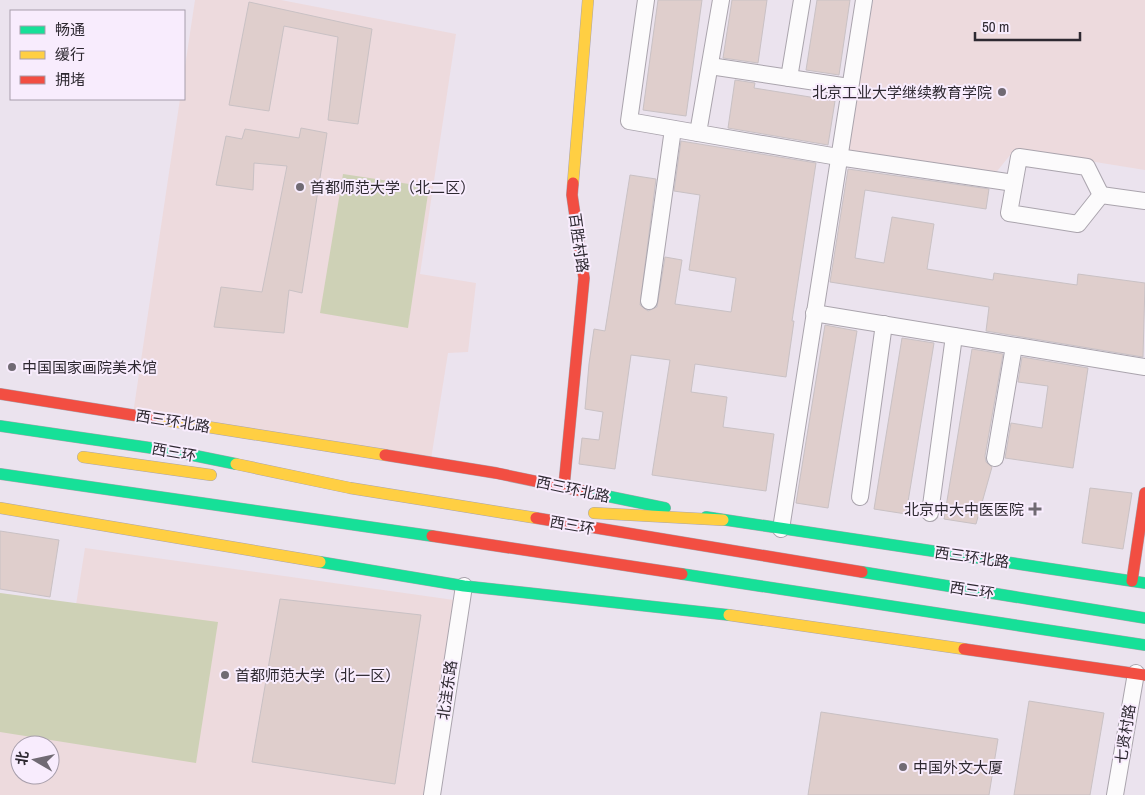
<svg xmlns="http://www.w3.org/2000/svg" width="1145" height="795" font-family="'Archivo Narrow','Noto Sans SC',sans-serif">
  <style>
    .education { fill: #eddadd; fill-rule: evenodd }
    .grass { fill: #ced1b6 }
    .building { fill: #dfcecc; stroke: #c9c1c4 }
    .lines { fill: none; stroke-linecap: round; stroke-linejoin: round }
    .street-casing { stroke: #aaa4ad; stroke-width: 18 }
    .fast-casing { stroke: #aaa4ad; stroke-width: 12 }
    .slow-casing { stroke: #aaa4ad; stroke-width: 12 }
    .jam-casing { stroke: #aaa4ad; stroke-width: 12 }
    .street { stroke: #fcfbfc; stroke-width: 16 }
    .fast { stroke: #16e098; stroke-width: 11 }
    .slow { stroke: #ffcf43; stroke-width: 11 }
    .jam { stroke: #f24e42; stroke-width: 11 }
    .poi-dot { fill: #706a73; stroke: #f8ecfd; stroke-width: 2 }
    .labels { text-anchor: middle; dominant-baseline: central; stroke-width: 4; stroke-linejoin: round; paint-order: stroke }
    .poi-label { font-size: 15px; fill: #2e2931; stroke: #f8ecfd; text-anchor: start }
    .street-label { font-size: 15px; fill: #2e2931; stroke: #f8ecfd }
  </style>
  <rect width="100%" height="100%" fill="#ebe3ee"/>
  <g class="education">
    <path d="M 195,0 L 281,0 L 456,34 L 420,274 L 476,283 L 468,352 L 448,353 L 431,459 L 133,414 L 180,99 L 184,99 L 184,73 Z"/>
    <path d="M 873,0 L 1145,0 L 1145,170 L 1015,149 L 994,175 L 848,153 Z"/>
    <path d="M 85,548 L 461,601 L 432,795 L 0,795 L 0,593 L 76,605 ZM 20,745 L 50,745 L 50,775 L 20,775 Z"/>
  </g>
  <g class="grass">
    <path d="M 343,174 L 429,187 L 408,328 L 320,313 Z"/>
    <path d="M 0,593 L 218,622 L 196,763 L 0,732 Z"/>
  </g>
  <g class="building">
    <path d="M 658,0 L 702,0 L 686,116 L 643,110 Z"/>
    <path d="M 732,0 L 767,0 L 758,63 L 723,58 Z"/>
    <path d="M 817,0 L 850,0 L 839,75 L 806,70 Z"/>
    <path d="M 249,2 L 372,29 L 358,124 L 328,120 L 338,37 L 284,26 L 269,111 L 229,105 Z"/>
    <path d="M 735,80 L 755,83 L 754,88 L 835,101 L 828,145 L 728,128 Z"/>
    <path d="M 301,128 L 327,133 L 302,293 L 289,290 L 284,333 L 214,327 L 221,287 L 262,292 L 287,166 L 254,163 L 253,190 L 216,185 L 226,136 L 242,139 L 245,129 L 299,138 Z"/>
    <path d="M 681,141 L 816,163 L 792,321 L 794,321 L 786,377 L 695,364 L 691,392 L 727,397 L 723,427 L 774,434 L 766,491 L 652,475 L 670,360 L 631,355 L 615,469 L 579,464 L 582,438 L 599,440 L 603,412 L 585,409 L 589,364 L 594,329 L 605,331 L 630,175 L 656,179 L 640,305 L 648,311 L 657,307 L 665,257 L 682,260 L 675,304 L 731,312 L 736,278 L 689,270 L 700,195 L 674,191 Z"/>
    <path d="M 848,169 L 989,189 L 986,209 L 865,190 L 855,258 L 884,263 L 892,217 L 934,224 L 927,269 L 993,280 L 994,273 L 1077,285 L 1078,274 L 1145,283 L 1143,357 L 986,331 L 989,307 L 830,282 Z"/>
    <path d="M 825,325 L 857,331 L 828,508 L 796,503 Z"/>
    <path d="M 902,338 L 934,343 L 906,514 L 874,509 Z"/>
    <path d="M 972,349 L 1003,354 L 985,456 L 986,462 L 992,467 L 976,524 L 944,519 Z"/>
    <path d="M 1022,357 L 1088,368 L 1073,468 L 1005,458 L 1011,423 L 1042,428 L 1048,386 L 1018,382 Z"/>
    <path d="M 1090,488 L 1132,493 L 1123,549 L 1082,543 Z"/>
    <path d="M 0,531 L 59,540 L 50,597 L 0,589 Z"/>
    <path d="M 280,599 L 421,615 L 395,784 L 252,762 Z"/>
    <path d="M 1029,701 L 1104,713 L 1090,795 L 1014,795 Z"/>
    <path d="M 821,712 L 998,739 L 989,795 L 808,795 Z"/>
  </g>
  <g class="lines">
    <g class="street-casing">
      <g id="street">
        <path d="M 646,0 L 629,121 L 698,133"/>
        <path d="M 721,0 L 698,133 L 838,157 L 1014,183"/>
        <path d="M 710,66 L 849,87"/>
        <path d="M 789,78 L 802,0"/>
        <path d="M 1019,157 L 1087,167 L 1101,195 L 1078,224 L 1009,213 Z"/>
        <path d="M 1101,195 L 1145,201"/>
        <path d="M 649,301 L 673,129"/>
        <path d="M 814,313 L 1145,367"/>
        <path d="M 995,458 L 1014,346"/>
        <path d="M 860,497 L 884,324"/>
        <path d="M 930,513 L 954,336"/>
        <path d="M 781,529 L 864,0"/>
        <path d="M 432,795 L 464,586"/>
        <path d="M 1115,795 L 1136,673"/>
      </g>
    </g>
    <g class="fast-casing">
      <g id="fast">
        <path d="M 0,426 L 172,451 L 236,464"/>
        <path d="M 0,474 L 432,536"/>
        <path d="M 587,492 L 665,508"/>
        <path d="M 706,517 L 1145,583"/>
        <path d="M 320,562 L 464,586 L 729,615"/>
        <path d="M 862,572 L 1145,618"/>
        <path d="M 682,574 L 1145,645"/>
      </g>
    </g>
    <g class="slow-casing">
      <g id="slow">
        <path d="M 573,183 L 588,0"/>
        <path d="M 151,418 L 385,455"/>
        <path d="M 83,457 L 211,475"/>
        <path d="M 236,464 L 350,488 L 536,518"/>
        <path d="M 0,508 L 320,562"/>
        <path d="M 594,513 L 723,520"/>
        <path d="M 729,615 L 964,649"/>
      </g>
    </g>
    <g class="jam-casing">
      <g id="jam">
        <path d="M 0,394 L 151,418"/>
        <path d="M 385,455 L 496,473 L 587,492"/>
        <path d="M 564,486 L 584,278 L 572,195 L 573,183"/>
        <path d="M 536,518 L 862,572"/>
        <path d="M 432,536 L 682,574"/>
        <path d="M 1132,581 L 1145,493"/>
        <path d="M 964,649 L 1145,675"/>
      </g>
    </g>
    <use href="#street" class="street"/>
    <use href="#fast" class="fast"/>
    <use href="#slow" class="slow"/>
    <use href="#jam" class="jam"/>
  </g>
  <g class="poi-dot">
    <circle cx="1002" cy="92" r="5"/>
    <circle cx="300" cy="187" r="5"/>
    <circle cx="12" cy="367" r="5"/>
    <path d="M1032.5 501.5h5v5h5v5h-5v5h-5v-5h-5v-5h5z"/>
    <circle cx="225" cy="675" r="5"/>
    <circle cx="903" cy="767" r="5"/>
  </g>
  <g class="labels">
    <g class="poi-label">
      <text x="992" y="92" text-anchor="end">北京工业大学继续教育学院</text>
      <text x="310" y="187">首都师范大学（北二区）</text>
      <text x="22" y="367">中国国家画院美术馆</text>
      <text x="1024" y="509" text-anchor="end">北京中大中医医院</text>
      <text x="235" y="675">首都师范大学（北一区）</text>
      <text x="913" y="767">中国外文大厦</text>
    </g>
    <g class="street-label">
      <text transform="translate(579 243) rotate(82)">百胜村路</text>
      <text transform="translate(173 421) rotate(9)">西三环北路</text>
      <text transform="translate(174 452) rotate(10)">西三环</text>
      <text transform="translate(573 489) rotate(12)">西三环北路</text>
      <text transform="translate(572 525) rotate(10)">西三环</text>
      <text transform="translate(972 557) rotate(8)">西三环北路</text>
      <text transform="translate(972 590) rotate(9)">西三环</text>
      <text transform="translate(447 690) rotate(-82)">北洼东路</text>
      <text transform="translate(1125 734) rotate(-81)">七贤村路</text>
    </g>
  </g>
  <rect x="10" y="10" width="175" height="90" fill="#f8ecfd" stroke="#a79eab"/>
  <rect x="20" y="26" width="25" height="8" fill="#16e098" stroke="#a79eab"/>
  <text x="55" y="35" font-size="15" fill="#2e2931">畅通</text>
  <rect x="20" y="51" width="25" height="8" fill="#ffcf43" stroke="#a79eab"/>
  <text x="55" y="60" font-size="15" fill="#2e2931">缓行</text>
  <rect x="20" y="76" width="25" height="8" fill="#f24e42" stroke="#a79eab"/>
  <text x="55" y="85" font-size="15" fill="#2e2931">拥堵</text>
  <g transform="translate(35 760) rotate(279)"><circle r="24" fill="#f8ecfd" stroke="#a79eab"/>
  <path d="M0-4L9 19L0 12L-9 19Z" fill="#706a73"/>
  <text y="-8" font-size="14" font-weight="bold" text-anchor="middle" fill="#2e2931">北</text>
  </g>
  <path d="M975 32v8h105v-8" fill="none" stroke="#2e2931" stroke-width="2.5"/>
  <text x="982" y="32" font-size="15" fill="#2e2931" stroke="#f8ecfd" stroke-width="4" paint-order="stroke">50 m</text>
</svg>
